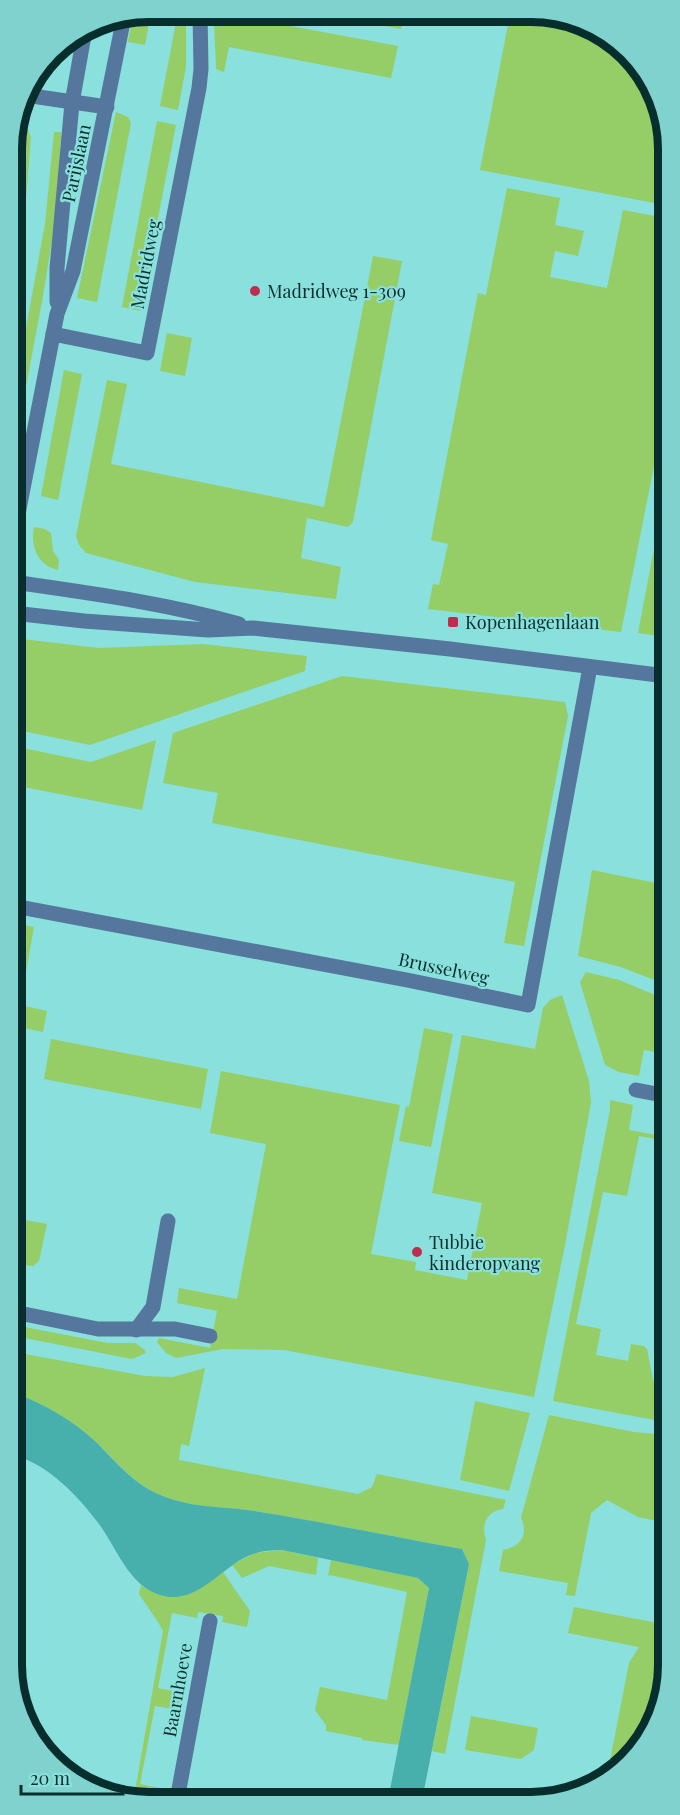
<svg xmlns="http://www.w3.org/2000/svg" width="680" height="1815" font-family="'Playfair Display',serif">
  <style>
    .green { fill: #95cd67 }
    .water { fill: #47afac }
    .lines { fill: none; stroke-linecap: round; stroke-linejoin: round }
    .minor { stroke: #55779d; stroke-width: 15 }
    .poi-dot { fill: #bd2d50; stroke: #89e0dc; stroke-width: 2 }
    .labels { text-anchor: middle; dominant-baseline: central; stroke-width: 4.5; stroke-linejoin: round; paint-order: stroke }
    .street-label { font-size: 18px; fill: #072e2d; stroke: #89e0dc }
    .poi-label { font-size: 18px; fill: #072e2d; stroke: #89e0dc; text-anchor: start }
    .rim { fill: none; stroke: #072e2d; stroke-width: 8 }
  </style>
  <rect width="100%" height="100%" fill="#89e0dc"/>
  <g class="green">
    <path d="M 151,12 L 145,45 L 128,42 L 133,15 Z"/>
    <path d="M 178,12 L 186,12 L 186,67 L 178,110 L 160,106 Z"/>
    <path d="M 215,12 L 398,46 L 391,78 L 229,47 L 224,72 L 216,69 C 216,50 213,31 215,12 Z"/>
    <path d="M 312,13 L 404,14 L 401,29 Z"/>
    <path d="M 510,14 L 558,15 L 627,52 L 665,122 L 665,205 L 480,170 Z"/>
    <path d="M 116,112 L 128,117 L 131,123 L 97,302 L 77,298 Z"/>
    <path d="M 17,121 L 26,125 L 31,137 L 24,224 L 13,285 L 12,140 Z"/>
    <path d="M 157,121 L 176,125 L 140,311 L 122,307 Z"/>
    <path d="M 54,132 L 61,132 L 61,137 L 54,228 L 43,296 L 13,456 L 13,399 L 45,224 Z"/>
    <path d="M 507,188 L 560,198 L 555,225 L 584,231 L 578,256 L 555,251 L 550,277 L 607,288 L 623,210 L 665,218 L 666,406 L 621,632 L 428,609 L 433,584 L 439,585 L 448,544 L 431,540 L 478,293 L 486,295 Z"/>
    <path d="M 373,256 L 402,261 L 353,522 L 348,527 L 307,518 L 301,558 L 341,567 L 336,599 L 195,582 L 86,553 L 79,545 L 76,536 L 107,380 L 127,384 L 111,464 L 324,507 Z"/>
    <path d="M 167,333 L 192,338 L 185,376 L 160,371 Z"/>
    <path d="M 64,370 L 82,374 L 58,500 L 41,496 Z"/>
    <path d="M 666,486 L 666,637 L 638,633 Z"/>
    <path d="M 34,527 L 45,529 L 51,533 L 53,551 L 59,560 L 58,570 C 38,566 30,546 34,527 Z"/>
    <path d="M 13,638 L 99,648 L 203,644 L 307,656 L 305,671 L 90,745 L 13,729 Z"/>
    <path d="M 342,676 L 565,702 L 568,716 L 524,946 L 504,943 L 515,882 L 212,823 L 218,793 L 163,783 L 173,733 Z"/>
    <path d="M 156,740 L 142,810 L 13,785 L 13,746 L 91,762 Z"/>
    <path d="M 592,870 L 666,885 L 667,985 L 621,967 L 578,956 Z"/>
    <path d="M 14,923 L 34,927 L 20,1005 L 47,1011 L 43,1032 L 14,1026 Z"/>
    <path d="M 586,972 L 619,980 L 667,1000 L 667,1054 L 644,1050 L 639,1076 L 619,1072 L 605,1065 L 580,982 Z"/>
    <path d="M 562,995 L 589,1081 L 591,1103 L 565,1245 L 534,1397 L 284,1350 L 223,1349 L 176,1358 L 166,1353 L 157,1342 L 159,1338 L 210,1348 L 217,1311 L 177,1303 L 179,1288 L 237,1299 L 266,1144 L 210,1133 L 221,1071 L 400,1105 L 371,1254 L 416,1262 L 415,1270 L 467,1280 L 482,1203 L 432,1193 L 462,1035 L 535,1049 L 543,1008 L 550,1000 Z"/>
    <path d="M 424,1028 L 453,1034 L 431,1147 L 399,1141 L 406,1106 L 409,1107 Z"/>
    <path d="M 51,1039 L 208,1069 L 201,1109 L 44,1079 Z"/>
    <path d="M 610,1100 L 633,1105 L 629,1130 L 667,1137 L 667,1141 L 639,1136 L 627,1196 L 603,1192 L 576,1324 L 601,1329 L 596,1355 L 628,1361 L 631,1344 L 644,1346 L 647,1349 L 653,1380 L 661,1398 L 667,1406 L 667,1418 L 660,1421 L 553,1401 L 610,1110 Z"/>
    <path d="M 14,1218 L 47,1224 L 39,1261 L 33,1266 L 14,1264 Z"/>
    <path d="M 14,1325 L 108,1343 L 135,1343 L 145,1350 L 146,1353 L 132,1359 L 14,1336 Z"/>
    <path d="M 14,1352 L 145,1376 L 173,1377 L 205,1368 L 189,1446 L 181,1444 L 179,1460 L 358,1494 L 372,1487 L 377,1474 L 506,1500 L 503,1509 C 486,1511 481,1525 486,1540 L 445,1754 L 432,1751 L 469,1564 L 462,1549 C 395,1537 328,1523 260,1512 C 223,1505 195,1510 158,1494 C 133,1483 116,1461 96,1442 C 72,1420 45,1404 14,1393 Z"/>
    <path d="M 475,1401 L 530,1413 L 509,1491 L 460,1480 Z"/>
    <path d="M 549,1415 L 634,1432 L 667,1435 L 667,1523 L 638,1517 L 607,1500 L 591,1513 L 575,1596 L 566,1595 L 568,1583 L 499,1571 L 503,1550 C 521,1547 529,1534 521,1518 Z"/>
    <path d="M 282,1550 L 318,1558 L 316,1575 L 269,1566 L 242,1578 L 232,1565 L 255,1553 Z"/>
    <path d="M 331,1560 L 418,1578 L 429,1588 L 399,1745 L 362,1740 L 362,1738 L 326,1731 L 326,1725 L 315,1710 L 320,1687 L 387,1700 L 407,1592 L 330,1575 L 328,1576 Z"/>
    <path d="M 223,1572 L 250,1611 L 247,1627 L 222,1622 L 223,1616 L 198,1612 L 197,1618 L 172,1613 L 158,1688 L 183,1693 L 180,1710 L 155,1706 L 140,1784 L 165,1789 L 167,1790 L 165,1800 L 151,1800 L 134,1797 L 163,1631 L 158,1622 L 139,1594 L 141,1585 C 147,1590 155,1591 163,1593 C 192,1600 201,1587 223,1572 Z"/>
    <path d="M 574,1607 L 668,1625 L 668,1674 L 634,1756 L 608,1771 L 629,1663 L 639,1647 L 568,1633 Z"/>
    <path d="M 471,1716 L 538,1728 L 534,1750 L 521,1759 L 465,1750 Z"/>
  </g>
  <path class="water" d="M 14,1393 C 45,1404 72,1420 96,1442 C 115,1461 133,1483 158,1494 C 195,1510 223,1505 260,1512 C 328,1523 394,1537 462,1549 L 469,1564 L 422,1800 L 388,1800 L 429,1588 L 418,1578 L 282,1550 C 269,1550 258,1551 246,1557 C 221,1569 200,1599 170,1597 C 131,1593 119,1551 99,1524 C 78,1496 49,1465 14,1455 Z"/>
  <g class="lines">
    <g class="minor">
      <path d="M 25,95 L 107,107"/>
      <path d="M 57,302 L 57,268 L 72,103 L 85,30"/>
      <path d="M 53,334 L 147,353 L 199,88 L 201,69 L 200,12"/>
      <path d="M 13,540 L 57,314 L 73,271 L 124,17"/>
      <path d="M 13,582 C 89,593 165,603 239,624"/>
      <path d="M 13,613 L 84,621 L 208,630 L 253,628 L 450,649 L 666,676"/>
      <path d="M 14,906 L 407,980 L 528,1005 L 590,667"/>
      <path d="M 636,1090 L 667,1096"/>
      <path d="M 14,1312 L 98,1329 L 175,1329 L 210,1336"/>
      <path d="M 136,1330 L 153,1307 L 168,1221"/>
      <path d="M 177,1800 L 210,1621"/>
    </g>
  </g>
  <g class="poi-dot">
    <circle cx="255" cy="291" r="6"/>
    <rect x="447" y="616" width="12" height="12" rx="3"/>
    <circle cx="417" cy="1252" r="6"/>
  </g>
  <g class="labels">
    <g class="street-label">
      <text transform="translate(76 163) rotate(-78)">Parijslaan</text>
      <text transform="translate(145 264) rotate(-79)">Madridweg</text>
      <text transform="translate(444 968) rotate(12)">Brusselweg</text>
      <text transform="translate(177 1690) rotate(-80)">Baarnhoeve</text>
    </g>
    <g class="poi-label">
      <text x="267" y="291">Madridweg 1-309</text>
      <text x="465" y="622">Kopenhagenlaan</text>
      <text x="429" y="1242">Tubbie<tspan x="429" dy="21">kinderopvang</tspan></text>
    </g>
  </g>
  <path d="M0 0H680V1815H0ZM149 22H531A127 127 0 0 1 658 149V1665A127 127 0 0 1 531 1792H149A127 127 0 0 1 22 1665V149A127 127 0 0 1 149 22Z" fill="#7fd2ce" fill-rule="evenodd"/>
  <path class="rim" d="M149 22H531A127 127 0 0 1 658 149V1665A127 127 0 0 1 531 1792H149A127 127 0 0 1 22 1665V149A127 127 0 0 1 149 22Z"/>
  <path d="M21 1785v9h102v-9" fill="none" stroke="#072e2d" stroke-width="3"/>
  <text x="30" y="1785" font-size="18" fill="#072e2d" stroke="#89e0dc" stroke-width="4.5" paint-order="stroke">20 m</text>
</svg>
